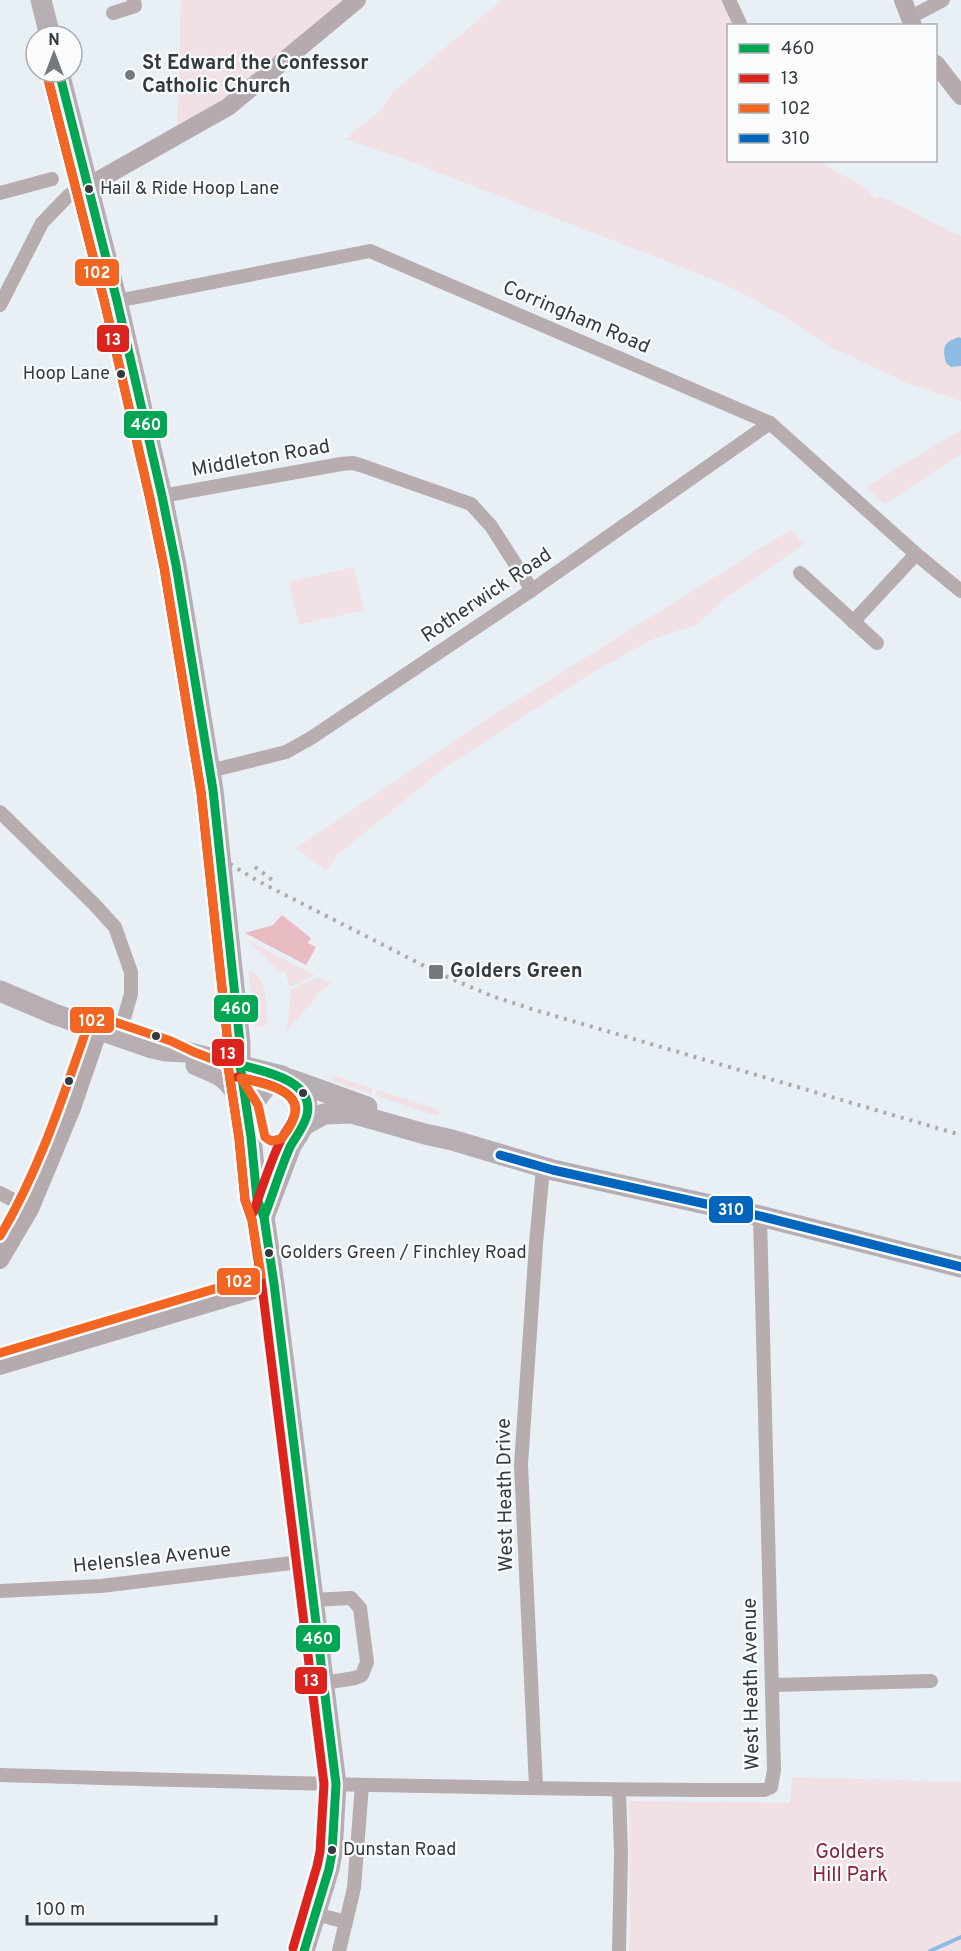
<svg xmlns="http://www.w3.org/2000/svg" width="961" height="1951" font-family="Overpass,sans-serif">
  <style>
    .green { fill: #f1e0e4 }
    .forest { fill: #e9bcc4 }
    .water { fill: #8dbbe4 }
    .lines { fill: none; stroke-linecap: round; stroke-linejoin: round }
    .stream { stroke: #8dbbe4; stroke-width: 4 }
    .street { stroke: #b7adae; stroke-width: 14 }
    .secondary { stroke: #b5abae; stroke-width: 18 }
    .primary { stroke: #b6aeb2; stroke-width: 21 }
    .rail { stroke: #aeaaac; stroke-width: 4; stroke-dasharray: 3 6; stroke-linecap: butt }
    .bus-1-casing { stroke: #f9fbfd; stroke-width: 14 }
    .bus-2-casing { stroke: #f9fbfd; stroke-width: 14 }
    .bus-3-casing { stroke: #f9fbfd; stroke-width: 14 }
    .bus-4-casing { stroke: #f9fbfd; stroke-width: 14 }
    .bus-1 { stroke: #00a651; stroke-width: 9 }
    .bus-2 { stroke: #dc241f; stroke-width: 9 }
    .bus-3 { stroke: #f26522; stroke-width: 9 }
    .bus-4 { stroke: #0065bd; stroke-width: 9 }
    .poi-dot { fill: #74797e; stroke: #f9fbfd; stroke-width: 2 }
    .bus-dot { fill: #353a3e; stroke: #f9fbfd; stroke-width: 2 }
    .labels { text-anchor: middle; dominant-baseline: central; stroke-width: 4.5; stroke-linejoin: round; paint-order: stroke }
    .bus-label { font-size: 18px; fill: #353a3e; stroke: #f9fbfd; text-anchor: start }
    .poi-label { font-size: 20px; font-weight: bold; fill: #353a3e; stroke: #f9fbfd; text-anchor: start }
    .street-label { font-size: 20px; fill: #353a3e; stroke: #f9fbfd }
    .park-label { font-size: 20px; fill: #882439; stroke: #f9fbfd }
    .line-badge { stroke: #f9fbfd; stroke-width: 2 }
    .badge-label { font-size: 16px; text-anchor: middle; font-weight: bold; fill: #fff }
  </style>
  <rect width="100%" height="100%" fill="#e8eff5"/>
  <g class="green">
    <path d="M 181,0 L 357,0 L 177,137 Z"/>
    <path d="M 502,0 L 722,0 L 733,25 L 728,26 L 728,160 L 818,161 L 864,187 L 875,199 L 878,196 C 907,206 932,225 961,236 L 961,401 L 909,384 L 835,349 L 779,313 L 720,282 L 399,157 L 345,139 L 382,109 L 392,93 Z"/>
    <path d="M 961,430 L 961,454 L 885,504 L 866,487 Z"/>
    <path d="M 790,530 L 804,544 L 722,601 L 695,626 L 673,632 L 651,640 L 593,672 L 444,768 L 337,855 L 326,871 L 296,848 L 495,714 Z"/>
    <path d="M 354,567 L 364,610 L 299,625 L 289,582 Z"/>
    <path d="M 247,940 L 315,975 L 290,987 L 285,972 L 279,971 Z"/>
    <path d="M 248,970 C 267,974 266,1005 268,1020 L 265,1026 L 256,1028 Z"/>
    <path d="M 320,977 L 331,983 L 314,997 L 315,999 L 286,1031 C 288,1016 291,1005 290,990 Z"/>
    <path d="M 334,1076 L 373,1089 L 371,1094 L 332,1081 Z"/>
    <path d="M 377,1090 L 437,1109 L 439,1113 L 437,1116 L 375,1095 Z"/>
    <path d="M 792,1777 L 961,1782 L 961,1951 L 629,1951 L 630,1932 L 629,1801 L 790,1803 Z"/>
  </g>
  <path class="forest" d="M 282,915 L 311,938 L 308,943 L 316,947 L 306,965 L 245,933 L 273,925 Z"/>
  <path class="water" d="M 959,337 L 961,338 L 961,366 L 951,367 L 946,363 C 942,348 943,342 959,337 Z"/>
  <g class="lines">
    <path class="stream" d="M 930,1951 L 961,1937"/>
    <g class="street">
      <path d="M 729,0 L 741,26"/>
      <path d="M 113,13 L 135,6 L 134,0"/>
      <path d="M 909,18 L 943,0"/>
      <path d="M 0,193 L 52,179"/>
      <path d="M 117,301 L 370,251 L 770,423 L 916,554 L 961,591"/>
      <path d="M 0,305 L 42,223 L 69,195 L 88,186"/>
      <path d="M 162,496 L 341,464 L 353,463 L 363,466 L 471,504 L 491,526 L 532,590"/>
      <path d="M 800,573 L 877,643"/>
      <path d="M 853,622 L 916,554"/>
      <path d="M 210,771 L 286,752 L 311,738 L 532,590 L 770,423"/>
      <path d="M 0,812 L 94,904 L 115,927 L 131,972 L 131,994 L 119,1036"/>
      <path d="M 0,1193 L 30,1209"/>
      <path d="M 0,1591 L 101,1586 L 308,1561"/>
      <path d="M 313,1600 L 351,1598 L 360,1608 L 367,1662 L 362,1675 L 355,1678 L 324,1683"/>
      <path d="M 773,1685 L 931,1681"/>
      <path d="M 0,1775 C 255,1782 509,1790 764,1790 L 771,1787 L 774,1770 L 760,1216"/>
      <path d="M 536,1787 L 521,1465 L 536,1244 L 543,1168"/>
      <path d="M 619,1790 L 621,1854 L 619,1951"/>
      <path d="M 316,1914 L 346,1922"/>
      <path d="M 339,1951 L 354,1888 L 362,1785"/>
    </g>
    <g class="secondary">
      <path d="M 903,0 L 913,26"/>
      <path d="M 936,64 L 961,96"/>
      <path d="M 88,186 L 228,107 L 357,0"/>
      <path d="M 0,1260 L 30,1209 L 72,1108 L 99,1029"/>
      <path d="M 0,1366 L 274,1284"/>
    </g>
    <g class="primary">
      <path d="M 41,0 L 50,36"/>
      <path d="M 59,72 L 117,301 L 162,496 L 176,565 L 213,790 L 240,1043 L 240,1065 L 251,1137 L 257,1199 L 264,1217 L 274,1284 L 336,1784 L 332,1853 L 329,1869 L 304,1951"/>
      <path d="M 0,991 L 54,1014 L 152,1048 L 166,1051 L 186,1052 L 282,1076 L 299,1088 L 306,1100 L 308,1111 L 304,1125 L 291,1146 L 264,1217"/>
      <path d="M 196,1065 C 226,1077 227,1078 244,1105"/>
      <path d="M 289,1079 L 367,1107"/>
      <path d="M 247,1111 L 265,1088 L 282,1076"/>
      <path d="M 304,1125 L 324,1114 L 351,1113 L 425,1134 L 452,1140 L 553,1170 L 760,1216 L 961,1267"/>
    </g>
    <g class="rail">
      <path d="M 230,864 L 258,881 L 440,974 L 492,996 L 535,1010 L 961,1135"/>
      <path d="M 255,867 L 275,882"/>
    </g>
    <g class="bus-1-casing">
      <g id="bus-1">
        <path d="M 59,72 L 117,301 L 162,496 L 176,565 L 213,790 L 240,1043 L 240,1065 L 251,1137 L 257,1199 L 264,1217 L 274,1284 L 336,1784 L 332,1853 L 329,1869 L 304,1951"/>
        <path d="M 240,1065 C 263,1071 315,1080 307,1115 C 304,1127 296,1136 290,1147 C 280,1170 273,1194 264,1217"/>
      </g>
    </g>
    <g class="bus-2-casing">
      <g id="bus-2">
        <path d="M 47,75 L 105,304 L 150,499 L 164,567 L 201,792 L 228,1044 L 228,1066 L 239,1138 L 245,1200 L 252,1220 L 262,1286 L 324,1784 L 320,1852 L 317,1866 L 293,1948"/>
        <path d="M 237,1077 C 254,1081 300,1087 295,1113 C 293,1124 284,1132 280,1142 C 269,1165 262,1189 253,1213"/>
      </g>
    </g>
    <g class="bus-3-casing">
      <g id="bus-3">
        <path d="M 241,1078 C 278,1087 317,1095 281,1139 L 271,1141 L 265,1137 L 258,1105 Z"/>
        <path d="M 0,1236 C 39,1171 63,1097 88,1025 C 91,1019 96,1016 103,1018 L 171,1041 L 194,1052 L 228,1065"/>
        <path d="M 0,1353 L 261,1275 L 252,1220 L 245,1200 L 239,1138 L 228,1066 L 228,1044 L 201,792 L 164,567 L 150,499 L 105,304 L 47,75"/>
      </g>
    </g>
    <g class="bus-4-casing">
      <path id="bus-4" d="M 500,1155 L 553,1170 L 760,1216 L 961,1267"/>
    </g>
    <use href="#bus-1" class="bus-1"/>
    <use href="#bus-2" class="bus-2"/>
    <use href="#bus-3" class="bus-3"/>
    <use href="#bus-4" class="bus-4"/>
  </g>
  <g class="poi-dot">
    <circle cx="130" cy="75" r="6"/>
    <rect x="428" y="964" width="16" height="16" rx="3"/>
  </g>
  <g class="bus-dot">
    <circle cx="89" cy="189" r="5"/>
    <circle cx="121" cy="374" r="5"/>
    <circle cx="156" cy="1036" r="5"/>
    <circle cx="69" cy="1081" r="5"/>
    <circle cx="303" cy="1093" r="5"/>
    <circle cx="269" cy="1253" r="5"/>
    <circle cx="332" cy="1850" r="5"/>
  </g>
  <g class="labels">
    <g class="bus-label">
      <text x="100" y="189">Hail &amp; Ride Hoop Lane</text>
      <text x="110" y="374" text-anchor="end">Hoop Lane</text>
      <text x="280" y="1253">Golders Green / Finchley Road</text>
      <text x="343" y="1850">Dunstan Road</text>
    </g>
    <g class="poi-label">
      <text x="142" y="64">St Edward the Confessor<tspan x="142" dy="23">Catholic Church</tspan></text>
      <text x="450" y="972">Golders Green</text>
    </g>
    <g class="street-label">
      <text transform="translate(576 318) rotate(23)">Corringham Road</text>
      <text transform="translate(261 459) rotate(-10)">Middleton Road</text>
      <text transform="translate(487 596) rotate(-34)">Rotherwick Road</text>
      <text transform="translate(506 1495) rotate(-91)">West Heath Drive</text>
      <text transform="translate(152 1559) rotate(-6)">Helenslea Avenue</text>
      <text transform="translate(752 1684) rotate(-91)">West Heath Avenue</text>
    </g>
    <g class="park-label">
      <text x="850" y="1853">Golders<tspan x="850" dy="23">Hill Park</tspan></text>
    </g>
  </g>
  <g class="line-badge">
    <rect x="74" y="258" width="46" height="29" rx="6" fill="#f26522"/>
    <rect x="96" y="324" width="34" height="29" rx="6" fill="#dc241f"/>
    <rect x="123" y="410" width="45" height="29" rx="6" fill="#00a651"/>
    <rect x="213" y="994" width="46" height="29" rx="6" fill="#00a651"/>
    <rect x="69" y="1006" width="46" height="28" rx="6" fill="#f26522"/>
    <rect x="211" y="1038" width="34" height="29" rx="6" fill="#dc241f"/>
    <rect x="708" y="1195" width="46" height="29" rx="6" fill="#0065bd"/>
    <rect x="216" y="1267" width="45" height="29" rx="6" fill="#f26522"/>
    <rect x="295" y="1624" width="46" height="29" rx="6" fill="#00a651"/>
    <rect x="294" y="1666" width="34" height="29" rx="6" fill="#dc241f"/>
  </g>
  <g class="badge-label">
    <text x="97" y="278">102</text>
    <text x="113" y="345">13</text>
    <text x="146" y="430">460</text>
    <text x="236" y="1014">460</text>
    <text x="92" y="1026">102</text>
    <text x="228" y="1059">13</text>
    <text x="731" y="1215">310</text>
    <text x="239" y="1287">102</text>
    <text x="318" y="1644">460</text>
    <text x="311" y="1686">13</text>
  </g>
  <rect x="727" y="24" width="210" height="138" fill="#f9fbfd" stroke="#abaeb1" stroke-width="1.5"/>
  <rect x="739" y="44" width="30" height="9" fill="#00a651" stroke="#abaeb1" stroke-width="1.5"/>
  <text x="781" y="54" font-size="18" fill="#353a3e">460</text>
  <rect x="739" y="74" width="30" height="9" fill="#dc241f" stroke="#abaeb1" stroke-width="1.5"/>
  <text x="781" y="84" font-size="18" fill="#353a3e">13</text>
  <rect x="739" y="104" width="30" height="9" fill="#f26522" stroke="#abaeb1" stroke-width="1.5"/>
  <text x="781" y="114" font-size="18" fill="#353a3e">102</text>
  <rect x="739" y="134" width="30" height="9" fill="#0065bd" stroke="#abaeb1" stroke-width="1.5"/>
  <text x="781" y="144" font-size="18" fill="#353a3e">310</text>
  <g transform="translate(54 54)"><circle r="28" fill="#f9fbfd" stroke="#abaeb1" stroke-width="1.5"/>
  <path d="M0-4.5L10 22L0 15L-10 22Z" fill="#74797e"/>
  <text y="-9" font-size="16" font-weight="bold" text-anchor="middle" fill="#353a3e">N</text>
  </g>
  <path d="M27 1915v9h189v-9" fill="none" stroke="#353a3e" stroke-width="3"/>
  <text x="36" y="1915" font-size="18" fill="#353a3e" stroke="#f9fbfd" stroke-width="4.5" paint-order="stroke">100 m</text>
</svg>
